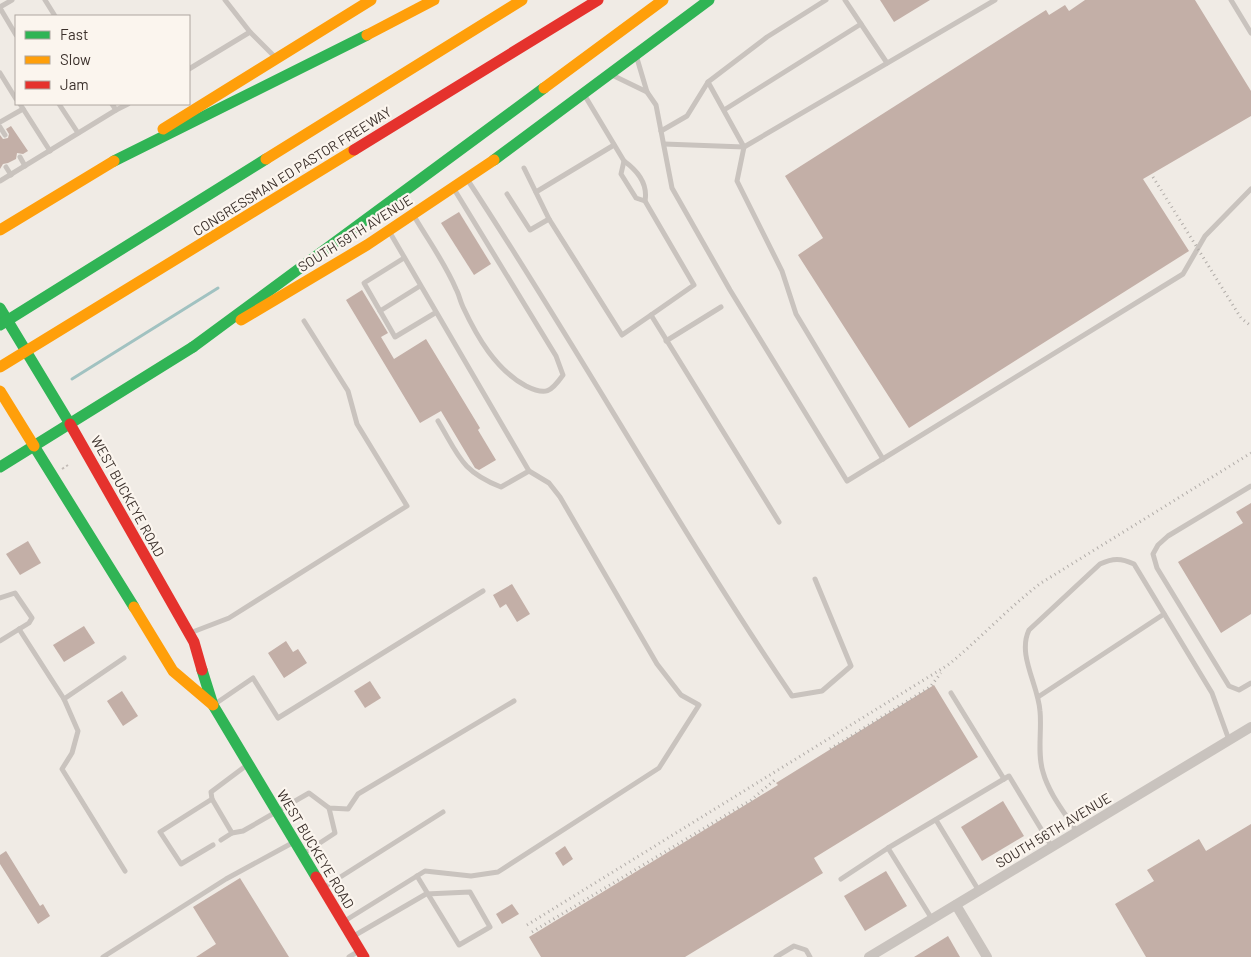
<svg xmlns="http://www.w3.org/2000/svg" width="1251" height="957" font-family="Barlow,sans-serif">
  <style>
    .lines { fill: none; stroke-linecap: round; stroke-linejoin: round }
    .stream { stroke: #a1c2c1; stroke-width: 3 }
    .building { fill: #c3afa7 }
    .path { stroke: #c2bbb6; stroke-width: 2; stroke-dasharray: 2.5 2.5; stroke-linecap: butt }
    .lane { stroke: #c9c3be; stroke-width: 5 }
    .street { stroke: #c9c3be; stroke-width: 10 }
    .fast { stroke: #30b455; stroke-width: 11 }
    .slow { stroke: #ff9f0a; stroke-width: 11 }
    .jam { stroke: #e5322d; stroke-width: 11 }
    .rail { stroke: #b1aca8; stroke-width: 3; stroke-dasharray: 1 4; stroke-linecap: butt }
    .labels { text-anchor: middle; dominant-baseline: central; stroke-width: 4.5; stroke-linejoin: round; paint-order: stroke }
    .street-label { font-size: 14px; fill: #3b302b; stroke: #fbf5ee }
  </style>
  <rect width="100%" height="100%" fill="#f0ebe5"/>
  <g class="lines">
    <path class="stream" d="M 72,379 L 218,288"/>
  </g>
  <g class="building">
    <path d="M 880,0 L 930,0 L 894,22 Z"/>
    <path d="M 1085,0 L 1195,0 L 1251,91 L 1251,116 L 1143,179 L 1189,251 L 909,428 L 798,255 L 823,238 L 785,176 L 1046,10 L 1049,15 L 1065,5 L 1069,11 Z"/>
    <path d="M 11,126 L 28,151 L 23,154 L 17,153 L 16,159 L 8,163 L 3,164 L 0,169 L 0,135 L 3,139 L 8,138 L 9,134 L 6,129 Z"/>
    <path d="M 459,212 L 491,264 L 474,275 L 441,223 Z"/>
    <path d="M 362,290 L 388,333 L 381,337 L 394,359 L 426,339 L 480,428 L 478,430 L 496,460 L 479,470 L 475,468 L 441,411 L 420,423 L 346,300 Z"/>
    <path d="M 1251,503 L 1251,614 L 1221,633 L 1178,562 L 1243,523 L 1236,512 Z"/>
    <path d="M 28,541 L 41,563 L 20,575 L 6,554 Z"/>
    <path d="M 512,584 L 530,614 L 517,622 L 506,604 L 500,608 L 493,595 Z"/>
    <path d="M 84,626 L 95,643 L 64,662 L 53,645 Z"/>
    <path d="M 286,641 L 293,652 L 298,649 L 307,663 L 284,678 L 268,653 Z"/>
    <path d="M 370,681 L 381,698 L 365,708 L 354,691 Z"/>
    <path d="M 934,685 L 978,757 L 814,858 L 823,873 L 685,957 L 541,957 L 529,937 L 778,785 L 776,783 Z"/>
    <path d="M 122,691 L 138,716 L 123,726 L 107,701 Z"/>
    <path d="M 1003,801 L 1024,836 L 982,861 L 961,827 Z"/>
    <path d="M 1251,824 L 1251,957 L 1146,957 L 1115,904 L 1154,881 L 1147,870 L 1199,839 L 1206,851 Z"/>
    <path d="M 565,846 L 573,859 L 563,866 L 555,853 Z"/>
    <path d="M 6,851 L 40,906 L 43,904 L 50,916 L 38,924 L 0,864 L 0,855 Z"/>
    <path d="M 886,871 L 907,906 L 865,931 L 844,896 Z"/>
    <path d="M 240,878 L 289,957 L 196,957 L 216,944 L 193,907 Z"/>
    <path d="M 512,904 L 519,914 L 502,924 L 496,914 Z"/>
    <path d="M 948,936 L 960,957 L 914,957 Z"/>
  </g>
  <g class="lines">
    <path class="path" d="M 62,469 L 68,465"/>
    <g class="lane">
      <path d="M 45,0 L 55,16"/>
      <path d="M 225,0 L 250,32"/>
      <path d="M 845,0 L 887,63"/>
      <path d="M 1231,0 L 1251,33"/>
      <path d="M 0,7 L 12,0"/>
      <path d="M 0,8 L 16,35"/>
      <path d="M 636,55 L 647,92 L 656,105 L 672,188 L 730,290 L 847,481 L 1183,274 L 1205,236 L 1251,189"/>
      <path d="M 189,69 L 250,32 L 276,58"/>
      <path d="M 0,73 L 16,99"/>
      <path d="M 612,75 L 647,92"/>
      <path d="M 708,82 L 744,147 L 737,181 L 782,271 L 796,314 L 883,459"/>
      <path d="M 585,96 L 624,161 C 638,171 648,184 645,201 L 694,285 L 651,315 L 779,522"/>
      <path d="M 20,104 L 50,151"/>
      <path d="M 59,104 L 78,133"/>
      <path d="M 112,104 L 116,110 L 128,104"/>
      <path d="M 724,110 L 861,24"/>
      <path d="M 0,122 L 23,109"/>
      <path d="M 0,127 L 5,135"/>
      <path d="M 661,131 L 687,116 L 708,82 L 767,37 L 826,0"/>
      <path d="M 664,144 L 744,147 L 995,0"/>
      <path d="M 20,157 L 25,166"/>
      <path d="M 624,161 L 621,174 L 636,198 L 645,201"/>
      <path d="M 6,167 L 11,175"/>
      <path d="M 524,168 L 549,219 L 622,335 L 651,315"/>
      <path d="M 467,179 C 579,349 678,528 792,696 L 822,691 L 851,666 L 815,579"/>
      <path d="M 0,181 L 116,110"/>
      <path d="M 536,192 L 614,145"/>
      <path d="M 507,194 L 530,230 L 549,219"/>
      <path d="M 414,216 C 428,240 445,263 456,289 C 459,294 460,301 463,307 C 477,337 496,370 526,386 C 546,396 551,392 563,375 L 556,356 L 454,189"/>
      <path d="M 389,231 L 529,471 L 501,487 C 461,471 459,456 438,421"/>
      <path d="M 404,258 L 364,283 L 395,337 L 435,313"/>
      <path d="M 380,311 L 420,286"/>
      <path d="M 666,341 L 721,307"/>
      <path d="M 1251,486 L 1168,536 L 1158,545 L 1153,554 L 1157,568 L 1229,686 L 1239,690 L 1251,683"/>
      <path d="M 0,598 L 15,593 L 32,618 L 29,623 L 0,641"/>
      <path d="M 19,629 L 64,699 L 78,731 L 72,753 L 62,769 L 125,871"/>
      <path d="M 190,633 L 229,618 L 407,506 L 357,424 L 348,391 L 304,321"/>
      <path d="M 951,693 L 1004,779"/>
      <path d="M 1038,697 L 1164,614"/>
      <path d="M 64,699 L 124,658"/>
      <path d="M 215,704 L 253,678 L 278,718 L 483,591"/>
      <path d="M 247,765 L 211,792 L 212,799 L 232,833 L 243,831 L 309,793 L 329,808 L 348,809 L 358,794 L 514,701"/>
      <path d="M 212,799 L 160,832 L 181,864 L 213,845"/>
      <path d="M 936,820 L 979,891"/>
      <path d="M 1077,832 C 1065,813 1049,794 1043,772 C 1037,754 1042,730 1040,711 C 1038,684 1017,655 1029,630 L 1100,564 C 1113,558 1121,558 1134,564 L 1212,693 L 1229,740"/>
      <path d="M 221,840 L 232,833"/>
      <path d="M 303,854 L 335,833 L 329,808"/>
      <path d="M 841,879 L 888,848"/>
      <path d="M 323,888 L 443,812"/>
      <path d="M 932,919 L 888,848 L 1009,776 L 1052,847"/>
      <path d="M 343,922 L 425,871 L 471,876 L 498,872 L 659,768 L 699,705 L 681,695 L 657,664 L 560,497 L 549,483 L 529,471"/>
      <path d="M 352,937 L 426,894 L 470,892 L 490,927 L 459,945 L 417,876"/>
      <path d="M 103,957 L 226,879 L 294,842"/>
      <path d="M 349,957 L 359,951"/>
      <path d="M 776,957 L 794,946 L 806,950 L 810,957"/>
    </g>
    <g class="street">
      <path d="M 956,905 L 987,957"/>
      <path d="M 869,957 L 1251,727"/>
    </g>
    <g class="fast">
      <path d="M 494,160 L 709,0"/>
      <path d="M 114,161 L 367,35"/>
      <path d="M 0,308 L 70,424"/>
      <path d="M 0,325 L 266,159"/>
      <path d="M 193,347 L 544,88"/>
      <path d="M 34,446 L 134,607"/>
      <path d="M 0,467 L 193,347"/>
      <path d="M 202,670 L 213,705 L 316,877"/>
    </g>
    <g class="slow">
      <path d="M 367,35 L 434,0"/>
      <path d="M 544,88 L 663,0"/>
      <path d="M 163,129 L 371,0"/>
      <path d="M 266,159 L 522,0"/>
      <path d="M 0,230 L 114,161"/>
      <path d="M 241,320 L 367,245 L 494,160"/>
      <path d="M 0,367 L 354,150"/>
      <path d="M 0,391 L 34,446"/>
      <path d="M 134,607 L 173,671 L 213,705"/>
    </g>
    <g class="jam">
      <path d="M 354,150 L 598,0"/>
      <path d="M 70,424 L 194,642 L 202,670"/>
      <path d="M 316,877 L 364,957"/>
    </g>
    <g class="rail">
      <path d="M 1153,177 L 1241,318 L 1251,326"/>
      <path d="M 830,749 L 930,687 L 941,673"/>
      <path d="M 527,925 L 948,665 C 980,639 1008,608 1041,583 L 1251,453"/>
      <path d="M 532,932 L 751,800 L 777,778"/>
    </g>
  </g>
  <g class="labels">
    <g class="street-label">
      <text transform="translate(292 171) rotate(-32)">CONGRESSMAN ED PASTOR FREEWAY</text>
      <text transform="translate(355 233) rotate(-32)">SOUTH 59TH AVENUE</text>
      <text transform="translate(128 496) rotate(61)">WEST BUCKEYE ROAD</text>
      <text transform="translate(1053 830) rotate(-31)">SOUTH 56TH AVENUE</text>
      <text transform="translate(316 849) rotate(59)">WEST BUCKEYE ROAD</text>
    </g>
  </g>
  <rect x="15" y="15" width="175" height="90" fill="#fbf5ee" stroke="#aea6a0"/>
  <rect x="25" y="31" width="25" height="8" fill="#30b455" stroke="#aea6a0"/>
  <text x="60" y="40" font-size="15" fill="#3b302b">Fast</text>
  <rect x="25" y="56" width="25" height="8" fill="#ff9f0a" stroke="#aea6a0"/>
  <text x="60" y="65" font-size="15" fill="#3b302b">Slow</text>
  <rect x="25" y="81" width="25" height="8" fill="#e5322d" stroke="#aea6a0"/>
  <text x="60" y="90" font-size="15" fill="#3b302b">Jam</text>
</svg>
